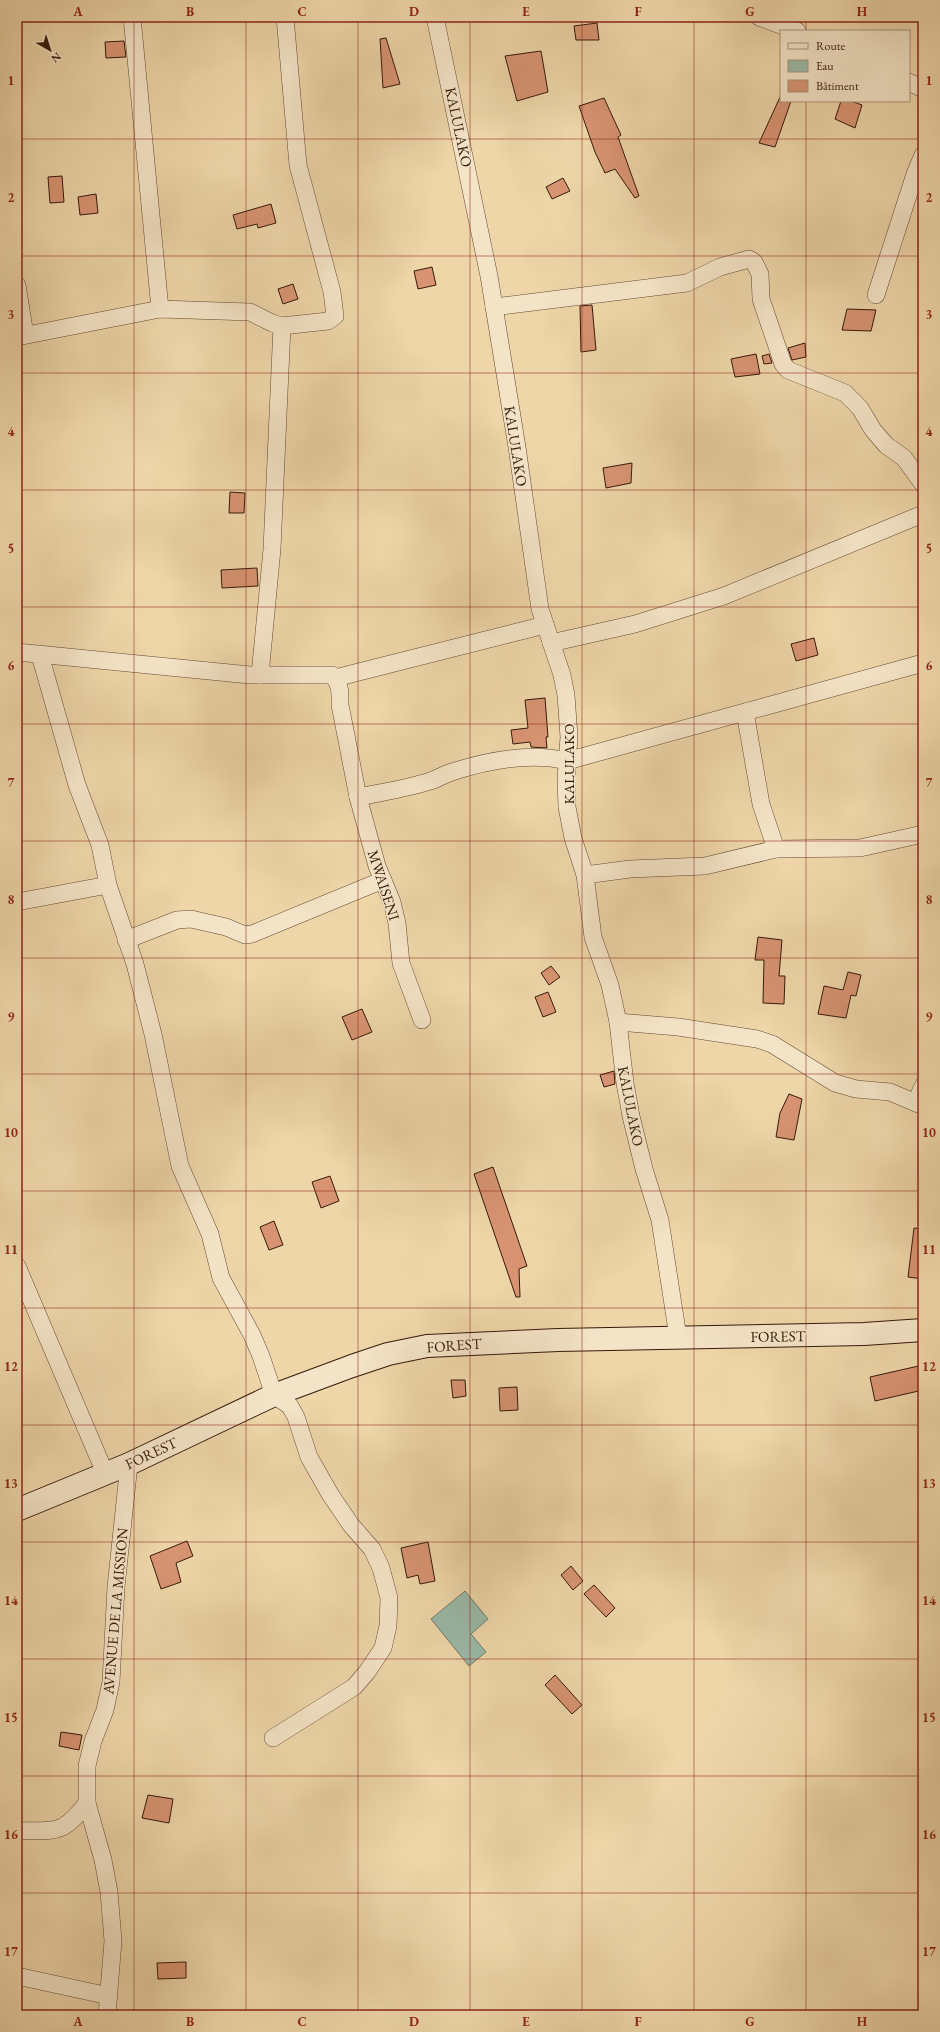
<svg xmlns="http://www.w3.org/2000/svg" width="940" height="2032" font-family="'EB Garamond',serif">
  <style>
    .water { fill: #99b9a8; stroke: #717969 }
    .building { fill: #d89472; stroke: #36180b }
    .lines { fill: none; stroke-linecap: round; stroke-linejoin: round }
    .street-casing { stroke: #644832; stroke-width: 18 }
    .secondary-casing { stroke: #36180b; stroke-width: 24 }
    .street { stroke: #f4e4c7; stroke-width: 17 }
    .secondary { stroke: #f4e4c7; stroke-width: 22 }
    .grid { fill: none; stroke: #8f2418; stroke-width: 1; stroke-opacity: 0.55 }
    .labels { text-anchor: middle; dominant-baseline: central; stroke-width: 3; stroke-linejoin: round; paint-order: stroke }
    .street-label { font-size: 15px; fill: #36180b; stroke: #f4e4c7 }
    .neatline { fill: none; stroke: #8f2418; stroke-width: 1.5 }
    .grid-label { font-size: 13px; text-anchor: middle; font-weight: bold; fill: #8f2418 }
  </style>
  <rect width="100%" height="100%" fill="#eed6a9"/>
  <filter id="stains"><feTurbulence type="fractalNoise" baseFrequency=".005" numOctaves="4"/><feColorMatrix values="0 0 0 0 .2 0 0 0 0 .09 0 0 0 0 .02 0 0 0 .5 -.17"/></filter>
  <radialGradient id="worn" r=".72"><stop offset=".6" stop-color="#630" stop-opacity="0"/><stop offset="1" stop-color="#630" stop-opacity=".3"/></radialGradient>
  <path class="water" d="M 465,1591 L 488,1619 L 471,1634 L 486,1652 L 469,1666 L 431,1619 Z"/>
  <g class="building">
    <path d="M 597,23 L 599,40 L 576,40 L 574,26 Z"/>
    <path d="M 386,38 L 400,84 L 383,88 L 380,39 Z"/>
    <path d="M 124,41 L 126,57 L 106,58 L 105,42 Z"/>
    <path d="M 541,51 L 548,92 L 517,101 L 505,56 Z"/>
    <path d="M 781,95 L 781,101 L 791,101 L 775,147 L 759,143 Z"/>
    <path d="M 604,98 L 621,135 L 618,137 L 639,196 L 635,198 L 615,169 L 605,173 L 595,152 L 579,106 Z"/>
    <path d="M 841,101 L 851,101 L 862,105 L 855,128 L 835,119 Z"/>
    <path d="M 62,176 L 64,202 L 50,203 L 48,177 Z"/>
    <path d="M 563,178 L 570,191 L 552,199 L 546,187 Z"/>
    <path d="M 96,194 L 98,213 L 80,215 L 78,197 Z"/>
    <path d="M 271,204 L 276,223 L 258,228 L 257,224 L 237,229 L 233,215 Z"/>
    <path d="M 432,267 L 436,285 L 418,289 L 414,271 Z"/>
    <path d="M 293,284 L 298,299 L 283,304 L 278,289 Z"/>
    <path d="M 592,305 L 596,350 L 581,352 L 580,306 Z"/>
    <path d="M 847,309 L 876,310 L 871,331 L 842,330 Z"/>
    <path d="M 805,343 L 806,357 L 792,360 L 788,348 Z"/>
    <path d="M 756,354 L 760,374 L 735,377 L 731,359 Z"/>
    <path d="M 769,354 L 772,363 L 764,364 L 762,356 Z"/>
    <path d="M 632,463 L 631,483 L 606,488 L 603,468 Z"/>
    <path d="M 230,492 L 245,493 L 244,513 L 229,513 Z"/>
    <path d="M 257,568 L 258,586 L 222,588 L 221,570 Z"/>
    <path d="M 814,638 L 818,655 L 796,661 L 791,644 Z"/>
    <path d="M 545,698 L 548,737 L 546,737 L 547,748 L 531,747 L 530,742 L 513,744 L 511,730 L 528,728 L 525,700 Z"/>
    <path d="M 758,937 L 782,940 L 779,976 L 785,976 L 784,1004 L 763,1003 L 764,960 L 755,960 Z"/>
    <path d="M 551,966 L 560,977 L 549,985 L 541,973 Z"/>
    <path d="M 848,972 L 861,975 L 856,996 L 851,995 L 846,1018 L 818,1014 L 824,986 L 843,990 Z"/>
    <path d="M 548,992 L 556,1012 L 543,1017 L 535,997 Z"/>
    <path d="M 362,1009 L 372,1032 L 352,1040 L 342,1017 Z"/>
    <path d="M 614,1071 L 615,1084 L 604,1087 L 600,1075 Z"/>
    <path d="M 789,1094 L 802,1099 L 794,1140 L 776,1137 L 780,1113 Z"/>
    <path d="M 493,1167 L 527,1266 L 519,1269 L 520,1297 L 516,1297 L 474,1174 Z"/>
    <path d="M 330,1176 L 339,1201 L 321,1208 L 312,1182 Z"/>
    <path d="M 274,1221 L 283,1245 L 269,1250 L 260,1227 Z"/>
    <path d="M 914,1228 L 923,1229 L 923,1279 L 908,1277 Z"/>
    <path d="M 923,1365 L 923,1390 L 875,1401 L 870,1377 Z"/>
    <path d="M 451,1380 L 465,1380 L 466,1396 L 453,1398 Z"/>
    <path d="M 517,1387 L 518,1410 L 500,1411 L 499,1388 Z"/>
    <path d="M 187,1541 L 193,1556 L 176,1563 L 181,1582 L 161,1589 L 150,1556 Z"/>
    <path d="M 428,1542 L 435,1581 L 420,1584 L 418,1575 L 407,1578 L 401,1548 Z"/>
    <path d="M 571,1566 L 583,1581 L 573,1590 L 561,1575 Z"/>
    <path d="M 594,1585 L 615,1608 L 606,1617 L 584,1594 Z"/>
    <path d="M 555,1675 L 582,1705 L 572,1714 L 545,1685 Z"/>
    <path d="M 61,1732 L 82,1735 L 79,1750 L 59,1746 Z"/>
    <path d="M 148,1795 L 173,1799 L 169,1823 L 142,1818 Z"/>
    <path d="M 186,1962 L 186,1978 L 158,1979 L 157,1963 Z"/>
  </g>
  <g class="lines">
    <g class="street-casing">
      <g id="street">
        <path d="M 132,17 L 160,309"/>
        <path d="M 435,17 L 489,276 L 517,447 L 540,609 L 562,675 L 566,695 L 569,737 L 566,779 L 567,807 L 573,838 L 585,875 L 593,937 L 610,985 L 618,1022 L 625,1083 L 631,1116 L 644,1169 L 660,1220 L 678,1337"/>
        <path d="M 759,17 L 797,31"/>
        <path d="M 909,82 L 923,89"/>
        <path d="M 17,285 L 25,335"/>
        <path d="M 876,295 L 915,174 L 923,155"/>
        <path d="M 494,307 L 687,283 L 720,267 L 749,259 L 754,262 L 760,274 L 761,299 L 783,364 L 788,370 L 845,393 L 860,408 L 873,430 L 886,445 L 904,458 L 923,484"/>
        <path d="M 17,337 L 160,309 L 250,312 L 272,323 L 282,326 L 328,321 L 335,316 L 332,292 L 298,165 L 285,17"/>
        <path d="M 551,643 L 635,624 L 724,596 L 923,514"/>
        <path d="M 17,652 L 250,675 L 332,675 C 341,684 340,693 340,705 L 358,797 L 377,866 L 392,902 L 397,923 L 401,963 L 422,1020"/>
        <path d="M 40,655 L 77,785 L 100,845 L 108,885 L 135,964 L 153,1034 L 180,1166 L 210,1234 L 221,1278 L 252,1335 L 261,1356 L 274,1395 L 290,1406 L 296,1417 L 309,1457 L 330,1494 L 351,1525 L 372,1549 L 381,1568 L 389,1598 L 388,1626 L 383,1648 L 367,1672 L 354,1687 L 273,1738"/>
        <path d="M 260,675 L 272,549 L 282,326"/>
        <path d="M 335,678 L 545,625"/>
        <path d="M 745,712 L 761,804 L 776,849"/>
        <path d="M 358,797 C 382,792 406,789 430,781 C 437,779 445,774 452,772 C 489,760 529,752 567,761 L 923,663"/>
        <path d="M 585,875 L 630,869 L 705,866 L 776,849 L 860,848 L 923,834"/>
        <path d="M 17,902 L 108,885"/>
        <path d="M 126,940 L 177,920 L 191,919 L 226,927 L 245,935 L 252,934 L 383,880"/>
        <path d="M 618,1022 L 678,1027 L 757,1039 L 772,1044 L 835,1083 L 856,1089 L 890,1092 L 923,1106"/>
        <path d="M 916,1102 L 923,1086"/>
        <path d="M 17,1266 L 105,1473"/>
        <path d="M 17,1831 C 55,1830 62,1836 87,1803"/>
        <path d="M 17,1976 L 109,1996"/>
        <path d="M 107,2015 L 113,1941 L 109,1892 L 103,1860 L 87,1803 L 87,1766 L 93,1741 L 105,1710 L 111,1682 L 116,1587 L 129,1464"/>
      </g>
    </g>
    <g class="secondary-casing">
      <path id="secondary" d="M 17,1510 L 129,1464 L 274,1395 L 352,1366 L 388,1354 L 427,1346 L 558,1340 L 864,1334 L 923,1330"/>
    </g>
    <use href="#street" class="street"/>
    <use href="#secondary" class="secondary"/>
  </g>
  <path class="grid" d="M 134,17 L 134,2015M 246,17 L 246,2015M 358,17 L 358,2015M 470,17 L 470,2015M 582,17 L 582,2015M 694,17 L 694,2015M 806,17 L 806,31M 806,101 L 806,2015M 17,139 L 923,139M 17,256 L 923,256M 17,373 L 923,373M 17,490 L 923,490M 17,607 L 923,607M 17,724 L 923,724M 17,841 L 923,841M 17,958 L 923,958M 17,1074 L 923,1074M 17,1191 L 923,1191M 17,1308 L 923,1308M 17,1425 L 923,1425M 17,1542 L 923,1542M 17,1659 L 923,1659M 17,1776 L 923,1776M 17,1893 L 923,1893"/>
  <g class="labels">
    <g class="street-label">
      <text transform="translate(459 127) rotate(78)">KALULAKO</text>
      <text transform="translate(516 446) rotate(81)">KALULAKO</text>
      <text transform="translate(568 764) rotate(-90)">KALULAKO</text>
      <text transform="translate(384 885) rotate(72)">MWAISENI</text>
      <text transform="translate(631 1106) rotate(79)">KALULAKO</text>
      <text transform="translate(778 1336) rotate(-1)">FOREST</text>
      <text transform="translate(454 1345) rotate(-4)">FOREST</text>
      <text transform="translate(151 1453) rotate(-25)">FOREST</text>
      <text transform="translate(115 1611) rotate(-85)">AVENUE DE LA MISSION</text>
    </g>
  </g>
  <rect width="940" height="2032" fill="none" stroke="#eed6a9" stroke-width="44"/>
  <rect x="780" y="30" width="130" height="72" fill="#f4e4c7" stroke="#a8927c"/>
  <rect x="788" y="43" width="20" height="6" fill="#f4e4c7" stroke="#a8927c"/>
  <text x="816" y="50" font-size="12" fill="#36180b">Route</text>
  <rect x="788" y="60" width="20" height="12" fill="#99b9a8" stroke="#a8927c"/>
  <text x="816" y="70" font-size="12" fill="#36180b">Eau</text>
  <rect x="788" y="80" width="20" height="12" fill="#d89472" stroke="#a8927c"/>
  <text x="816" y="90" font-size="12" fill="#36180b">Bâtiment</text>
  <g transform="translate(50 50) rotate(141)" stroke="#f4e4c7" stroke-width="3" paint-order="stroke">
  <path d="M0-3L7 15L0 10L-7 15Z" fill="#36180b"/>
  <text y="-6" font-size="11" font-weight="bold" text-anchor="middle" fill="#36180b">N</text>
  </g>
  <rect x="22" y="22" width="896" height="1988" class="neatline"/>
  <g class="grid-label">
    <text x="78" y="16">A</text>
    <text x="190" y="16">B</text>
    <text x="302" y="16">C</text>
    <text x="414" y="16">D</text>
    <text x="526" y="16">E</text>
    <text x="638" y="16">F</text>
    <text x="750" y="16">G</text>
    <text x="862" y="16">H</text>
    <text x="11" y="85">1</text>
    <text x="929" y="85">1</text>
    <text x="11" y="202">2</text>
    <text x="929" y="202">2</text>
    <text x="11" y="319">3</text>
    <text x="929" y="319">3</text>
    <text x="11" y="436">4</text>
    <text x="929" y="436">4</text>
    <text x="11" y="553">5</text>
    <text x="929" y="553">5</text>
    <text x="11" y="670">6</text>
    <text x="929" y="670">6</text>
    <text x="11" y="787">7</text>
    <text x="929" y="787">7</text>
    <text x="11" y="904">8</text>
    <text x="929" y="904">8</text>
    <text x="11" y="1021">9</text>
    <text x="929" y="1021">9</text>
    <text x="11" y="1137">10</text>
    <text x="929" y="1137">10</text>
    <text x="11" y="1254">11</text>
    <text x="929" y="1254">11</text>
    <text x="11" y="1371">12</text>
    <text x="929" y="1371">12</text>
    <text x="11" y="1488">13</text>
    <text x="929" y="1488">13</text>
    <text x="11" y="1605">14</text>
    <text x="929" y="1605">14</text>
    <text x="11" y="1722">15</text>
    <text x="929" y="1722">15</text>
    <text x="11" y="1839">16</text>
    <text x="929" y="1839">16</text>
    <text x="11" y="1956">17</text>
    <text x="929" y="1956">17</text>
    <text x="78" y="2026">A</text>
    <text x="190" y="2026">B</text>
    <text x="302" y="2026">C</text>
    <text x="414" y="2026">D</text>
    <text x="526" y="2026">E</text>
    <text x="638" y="2026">F</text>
    <text x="750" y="2026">G</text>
    <text x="862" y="2026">H</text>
  </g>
  <rect width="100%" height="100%" filter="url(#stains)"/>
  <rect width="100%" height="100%" fill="url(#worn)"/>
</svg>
